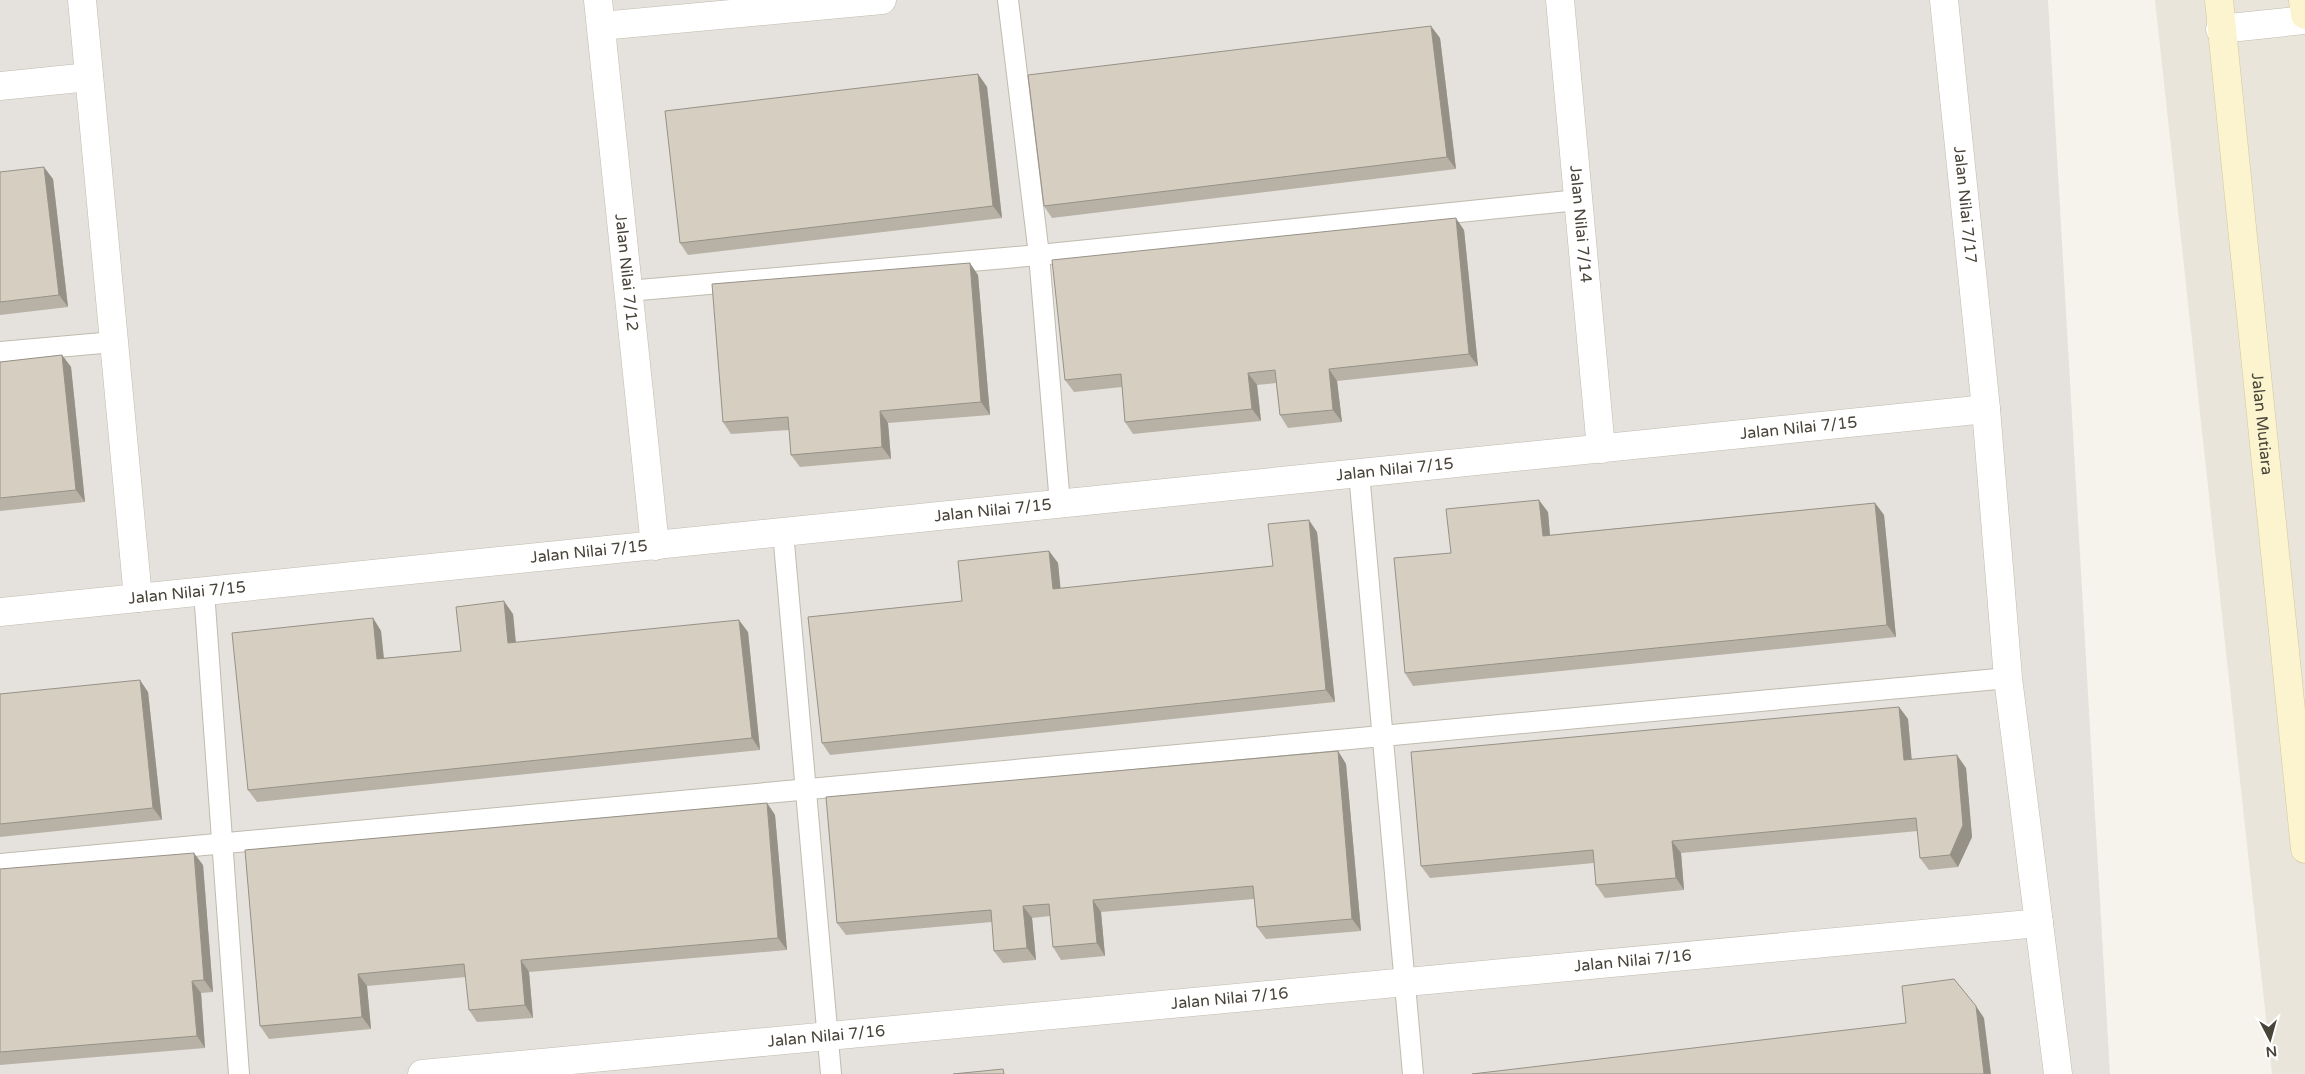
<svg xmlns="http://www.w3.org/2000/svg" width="2305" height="1074" font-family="'Varela Round',sans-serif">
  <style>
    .residential { fill: #e9e5da }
    .industrial { fill: #e5e2dd }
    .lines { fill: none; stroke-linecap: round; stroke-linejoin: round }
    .lane-casing { stroke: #c0bbae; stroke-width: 22 }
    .street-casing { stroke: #c0bbae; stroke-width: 29 }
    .secondary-casing { stroke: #d2c89e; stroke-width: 29 }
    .lane { stroke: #fff; stroke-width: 20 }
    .street { stroke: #fff; stroke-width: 28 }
    .secondary { stroke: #fcf4cf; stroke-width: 28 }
    .wall { fill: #b8b2a6 }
    .shaded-wall { fill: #969187 }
    .building { fill: #d6cfc1; stroke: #969187 }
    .labels { text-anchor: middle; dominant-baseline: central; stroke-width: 5; stroke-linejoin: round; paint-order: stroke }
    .street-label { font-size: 16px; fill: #494439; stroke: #fff }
  </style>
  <rect width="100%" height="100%" fill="#f5f3ec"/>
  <path class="residential" d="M 2155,0 L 2305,0 L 2305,1074 L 2272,1074 Z"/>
  <path class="industrial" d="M 0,0 L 2048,0 L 2110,1074 L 0,1074 Z"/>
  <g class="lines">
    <g class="lane-casing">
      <g id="lane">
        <path d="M 1008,0 L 1039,255 L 1060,504"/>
        <path d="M 628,291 L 1039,255 L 1578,200"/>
        <path d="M 0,352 L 114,342"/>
        <path d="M 1359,473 L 1413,1074"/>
        <path d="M 783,532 L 831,1074"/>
        <path d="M 204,591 L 239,1074"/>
        <path d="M 0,864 L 2008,678"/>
      </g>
    </g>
    <g class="street-casing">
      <g id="street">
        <path d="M 82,0 L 138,598"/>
        <path id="s1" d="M 598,0 L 655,546"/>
        <path id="s2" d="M 1560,0 L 1601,449"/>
        <path id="s3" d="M 1944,0 L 1986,409 L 2008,678 L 2058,1074"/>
        <path d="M 601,26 L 882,0"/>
        <path d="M 2220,29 L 2305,20"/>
        <path d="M 0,86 L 89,77"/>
        <path id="s4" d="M 0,612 L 1986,409"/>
        <path id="s5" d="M 422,1074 L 2039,923"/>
      </g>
    </g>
    <g class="secondary-casing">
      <g id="secondary">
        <path id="s6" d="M 2219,0 L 2305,849"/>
        <path d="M 2303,0 L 2305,15"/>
      </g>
    </g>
    <use href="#lane" class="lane"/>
    <use href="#street" class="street"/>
    <use href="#secondary" class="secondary"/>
  </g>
  <g class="wall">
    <path d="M 1440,38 L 1456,169 L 1052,218 L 1044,206 Z"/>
    <path d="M 978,74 L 987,87 L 1002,218 L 688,255 L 680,243 Z"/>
    <path d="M 0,172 L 53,179 L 68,307 L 0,315 Z"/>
    <path d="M 1464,230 L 1478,366 L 1337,381 L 1342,422 L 1288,428 L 1280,415 L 1276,383 L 1257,385 L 1261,421 L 1133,434 L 1125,422 L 1122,387 L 1074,392 L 1065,380 Z"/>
    <path d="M 978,275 L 990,415 L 888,423 L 891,459 L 800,467 L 791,455 L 789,430 L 731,434 L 723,422 Z"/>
    <path d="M 62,355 L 71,367 L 85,502 L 0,511 L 0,362 Z"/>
    <path d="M 1875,503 L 1884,515 L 1896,637 L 1413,686 L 1405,673 L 1451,553 L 1548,512 L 1550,535 Z"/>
    <path d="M 1317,532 L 1335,702 L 830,755 L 822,743 L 962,601 L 1049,551 L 1058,563 L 1060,589 L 1273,566 Z"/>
    <path d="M 513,614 L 516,643 L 748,632 L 760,750 L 257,802 L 248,790 L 373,618 L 381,631 L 384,658 L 461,651 Z"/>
    <path d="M 148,692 L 162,820 L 0,837 L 0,694 Z"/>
    <path d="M 1899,707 L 1908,719 L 1911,760 L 1966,768 L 1972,837 L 1958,867 L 1929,870 L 1920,858 L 1918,831 L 1681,853 L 1684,890 L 1605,898 L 1596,885 L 1594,863 L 1430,878 L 1421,866 Z"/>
    <path d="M 1338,751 L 1346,764 L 1361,931 L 1266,939 L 1257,927 L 1254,899 L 1101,912 L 1105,956 L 1061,960 L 1053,947 L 1050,916 L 1032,918 L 1036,960 L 1003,963 L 994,951 L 992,922 L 846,935 L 837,923 Z"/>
    <path d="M 767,803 L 775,815 L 787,950 L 529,972 L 533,1018 L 477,1022 L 469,1010 L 466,977 L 367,986 L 371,1029 L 269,1039 L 260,1026 L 245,850 Z"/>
    <path d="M 203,865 L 213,992 L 201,993 L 205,1048 L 0,1065 L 0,869 Z"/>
  </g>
  <g class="shaded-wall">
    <path d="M 1431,26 L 1440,38 L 1456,169 L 1447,157 Z"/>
    <path d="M 978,74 L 987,87 L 1002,218 L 993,206 Z"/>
    <path d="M 44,167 L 53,179 L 68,307 L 59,295 Z"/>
    <path d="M 1456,218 L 1464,230 L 1478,366 L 1469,354 Z"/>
    <path d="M 970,263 L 978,275 L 990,415 L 981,402 Z"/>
    <path d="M 62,355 L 71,367 L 85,502 L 76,490 Z"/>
    <path d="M 1329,369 L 1337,381 L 1342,422 L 1333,410 Z"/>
    <path d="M 1248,373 L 1257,385 L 1261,421 L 1252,409 Z"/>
    <path d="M 880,411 L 888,423 L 891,459 L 882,447 Z"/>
    <path d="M 1539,500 L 1548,512 L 1551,548 L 1543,536 Z"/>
    <path d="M 1875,503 L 1884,515 L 1896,637 L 1887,625 Z"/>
    <path d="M 1309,520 L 1317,532 L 1335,702 L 1326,690 Z"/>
    <path d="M 1049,551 L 1058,563 L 1062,602 L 1053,589 Z"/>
    <path d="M 504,601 L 513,614 L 517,656 L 508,643 Z"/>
    <path d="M 373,618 L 381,631 L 385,671 L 377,659 Z"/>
    <path d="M 739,620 L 748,632 L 760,750 L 752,738 Z"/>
    <path d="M 140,680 L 148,692 L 162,820 L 153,808 Z"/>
    <path d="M 1899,707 L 1908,719 L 1913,773 L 1904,760 Z"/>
    <path d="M 1338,751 L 1346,764 L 1361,931 L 1352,919 Z"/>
    <path d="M 1957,755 L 1966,768 L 1972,837 L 1958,867 L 1950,855 Z"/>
    <path d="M 767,803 L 775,815 L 787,950 L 778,938 Z"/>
    <path d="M 1672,841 L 1681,853 L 1684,890 L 1676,878 Z"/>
    <path d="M 194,853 L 203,865 L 213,992 L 204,980 Z"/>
    <path d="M 1093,900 L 1101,912 L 1105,956 L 1097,943 Z"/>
    <path d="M 1023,906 L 1032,918 L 1036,960 L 1027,948 Z"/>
    <path d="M 521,960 L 529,972 L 533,1018 L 525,1005 Z"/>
    <path d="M 358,974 L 367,986 L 371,1029 L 362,1017 Z"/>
    <path d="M 192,981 L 201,993 L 205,1048 L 197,1036 Z"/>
    <path d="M 1976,1006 L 1984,1018 L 1991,1074 L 1984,1074 Z"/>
  </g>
  <g class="building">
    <path d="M 1431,26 L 1447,157 L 1044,206 L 1028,75 Z"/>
    <path d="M 978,74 L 993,206 L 680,243 L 665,111 Z"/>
    <path d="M 44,167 L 59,295 L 0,302 L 0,172 Z"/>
    <path d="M 1456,218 L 1469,354 L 1329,369 L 1333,410 L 1280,415 L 1275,370 L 1248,373 L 1252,409 L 1125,422 L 1121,374 L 1065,380 L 1052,260 Z"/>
    <path d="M 970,263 L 981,402 L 880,411 L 882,447 L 791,455 L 788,417 L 723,422 L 712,284 Z"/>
    <path d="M 62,355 L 76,490 L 0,498 L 0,362 Z"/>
    <path d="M 1539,500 L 1543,536 L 1875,503 L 1887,625 L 1405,673 L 1394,558 L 1451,553 L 1446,509 Z"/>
    <path d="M 1309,520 L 1326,690 L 822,743 L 808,617 L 962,601 L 958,561 L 1049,551 L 1053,589 L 1273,566 L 1268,524 Z"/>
    <path d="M 504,601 L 508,643 L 739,620 L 752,738 L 248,790 L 232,633 L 373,618 L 377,659 L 461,651 L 456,607 Z"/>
    <path d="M 140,680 L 153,808 L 0,824 L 0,694 Z"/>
    <path d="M 1899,707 L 1904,760 L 1957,755 L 1963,825 L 1950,855 L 1920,858 L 1916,818 L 1672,841 L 1676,878 L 1596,885 L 1593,850 L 1421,866 L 1411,752 Z"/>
    <path d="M 1338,751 L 1352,919 L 1257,927 L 1253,886 L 1093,900 L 1097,943 L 1053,947 L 1049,904 L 1023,906 L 1027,948 L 994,951 L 991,910 L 837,923 L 826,797 Z"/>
    <path d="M 767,803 L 778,938 L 521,960 L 525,1005 L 469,1010 L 464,964 L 358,974 L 362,1017 L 260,1026 L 245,850 Z"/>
    <path d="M 194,853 L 204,980 L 192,981 L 197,1036 L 0,1052 L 0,869 Z"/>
    <path d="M 1954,979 L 1976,1006 L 1984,1074 L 1472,1074 L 1906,1023 L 1902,986 Z"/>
    <path d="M 1003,1069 L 1004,1074 L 953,1074 Z"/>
  </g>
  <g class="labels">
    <g class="street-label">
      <text stroke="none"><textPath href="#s3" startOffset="206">Jalan Nilai 7/17</textPath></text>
      <text stroke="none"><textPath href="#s2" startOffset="225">Jalan Nilai 7/14</textPath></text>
      <text stroke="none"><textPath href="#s1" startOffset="274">Jalan Nilai 7/12</textPath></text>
      <text stroke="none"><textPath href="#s6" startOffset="426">Jalan Mutiara</textPath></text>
      <text stroke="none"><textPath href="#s4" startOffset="1808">Jalan Nilai 7/15</textPath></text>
      <text stroke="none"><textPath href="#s4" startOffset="1402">Jalan Nilai 7/15</textPath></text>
      <text stroke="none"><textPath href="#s4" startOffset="998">Jalan Nilai 7/15</textPath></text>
      <text stroke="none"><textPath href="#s4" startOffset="592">Jalan Nilai 7/15</textPath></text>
      <text stroke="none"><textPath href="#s4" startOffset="188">Jalan Nilai 7/15</textPath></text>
      <text stroke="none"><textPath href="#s5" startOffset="1216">Jalan Nilai 7/16</textPath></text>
      <text stroke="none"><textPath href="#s5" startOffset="811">Jalan Nilai 7/16</textPath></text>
      <text stroke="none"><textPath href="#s5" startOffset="406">Jalan Nilai 7/16</textPath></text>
    </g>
  </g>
  <g transform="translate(2270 1039) rotate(174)" stroke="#ffffff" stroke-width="4" paint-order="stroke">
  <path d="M0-4L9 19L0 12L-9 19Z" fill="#494439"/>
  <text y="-8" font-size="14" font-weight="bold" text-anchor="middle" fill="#494439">N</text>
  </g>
</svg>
